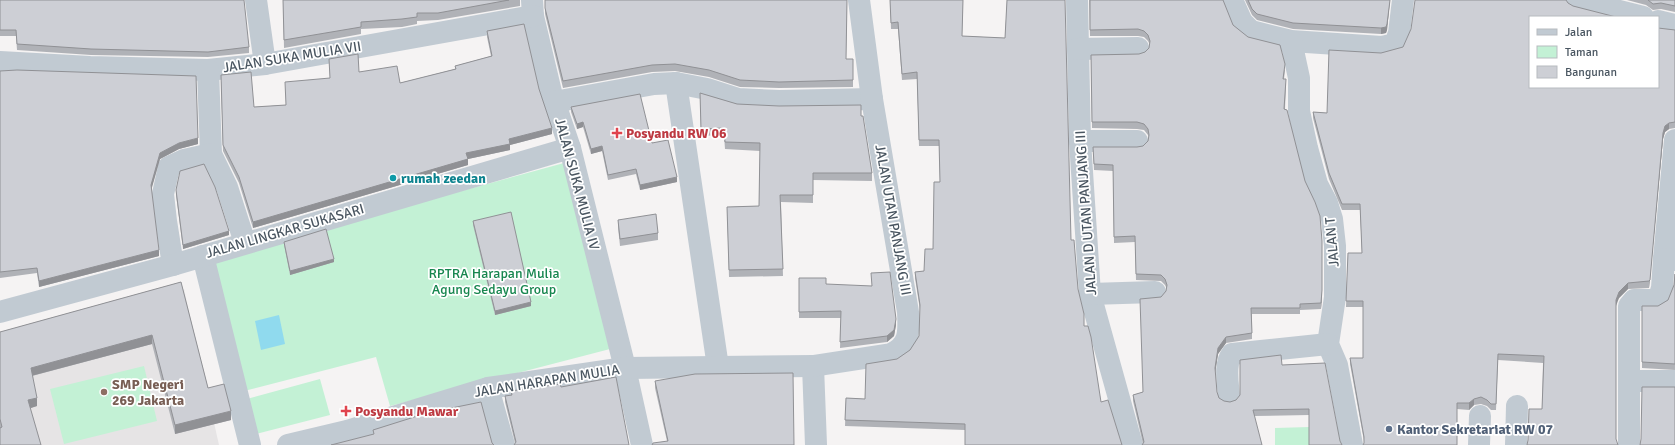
<svg xmlns="http://www.w3.org/2000/svg" width="1675" height="445" font-family="Signika,sans-serif">
  <style>
    .education { fill: #e6e4e5 }
    .green { fill: #c3f1d5 }
    .water { fill: #90daee }
    .lines { fill: none; stroke-linecap: round; stroke-linejoin: round }
    .minor { stroke: #c1cad2; stroke-width: 22 }
    .wall { fill: #b0b2b7 }
    .shaded-wall { fill: #909195 }
    .building { fill: #cdcfd5; stroke: #909195 }
    .health-dot { fill: #e0444e; stroke: #fff; stroke-width: 1.5 }
    .culture-dot { fill: #0f9aa8; stroke: #fff; stroke-width: 1.5 }
    .education-dot { fill: #8d6e63; stroke: #fff; stroke-width: 1.5 }
    .service-dot { fill: #5c6f8a; stroke: #fff; stroke-width: 1.5 }
    .labels { text-anchor: middle; dominant-baseline: central; stroke-width: 3.5; stroke-linejoin: round; paint-order: stroke }
    .street-label { font-size: 14px; fill: #4a5661; stroke: #fff }
    .health-label { font-size: 14px; font-weight: bold; fill: #be3a42; stroke: #fff; text-anchor: start }
    .culture-label { font-size: 14px; font-weight: bold; fill: #0d838f; stroke: #fff; text-anchor: start }
    .park-label { font-size: 14px; fill: #17864f; stroke: #fff }
    .education-label { font-size: 14px; font-weight: bold; fill: #785e54; stroke: #fff; text-anchor: start }
    .service-label { font-size: 14px; font-weight: bold; fill: #4e5e75; stroke: #fff; text-anchor: start }
  </style>
  <rect width="100%" height="100%" fill="#f5f3f3"/>
  <path class="education" d="M 184,289 L 219,445 L 0,445 L 18,334 Z"/>
  <g class="green">
    <path d="M 564,163 L 610,349 L 390,406 L 376,357 L 244,391 L 212,259 Z"/>
    <path d="M 144,366 L 157,421 L 64,444 L 50,389 Z"/>
    <path d="M 320,379 L 330,415 L 252,435 L 243,400 Z"/>
    <path d="M 1344,426 L 1345,445 L 1275,445 L 1275,428 Z"/>
  </g>
  <path class="water" d="M 279,315 L 285,344 L 261,350 L 255,321 Z"/>
  <g class="lines">
    <g class="minor">
      <path d="M 256,0 L 265,64"/>
      <path d="M 532,0 L 533,16 L 551,92 L 570,148 L 625,368 L 642,445"/>
      <path d="M 1077,0 L 1080,141 L 1090,294 L 1132,445"/>
      <path d="M 1232,0 L 1242,22 L 1251,31 L 1291,41 L 1382,47 L 1395,44 L 1399,33 L 1403,0"/>
      <path d="M 1576,0 L 1643,17"/>
      <path d="M 1658,21 L 1675,25"/>
      <path d="M 1291,41 L 1299,78 L 1299,111 L 1307,148 L 1317,184 L 1327,203 L 1332,219 L 1335,246 L 1335,297 L 1328,344 L 1337,365 L 1352,445"/>
      <path d="M 1078,49 L 1138,48"/>
      <path d="M 0,62 L 90,67 L 208,70 L 265,64 L 533,16"/>
      <path d="M 208,70 L 211,154 L 227,187 L 245,243"/>
      <path d="M 676,83 L 718,367"/>
      <path d="M 554,102 L 654,84 L 676,83 L 707,89 L 738,99 L 779,101 L 872,99"/>
      <path d="M 1080,141 L 1137,141"/>
      <path d="M 203,256 L 250,445"/>
      <path d="M 1664,259 L 1675,140"/>
      <path d="M 173,265 L 166,221 L 163,194 L 169,167 L 184,160 L 211,154"/>
      <path d="M 1090,294 L 1155,292"/>
      <path d="M 0,312 L 173,265 L 570,148"/>
      <path d="M 813,366 L 816,445"/>
      <path d="M 1629,381 L 1675,381"/>
      <path d="M 488,388 L 504,445"/>
      <path d="M 1229,396 C 1228,384 1224,364 1232,354 L 1328,344"/>
      <path d="M 288,445 L 347,431 L 488,388 L 625,368 L 813,366 L 891,354 C 910,345 909,332 908,312 L 872,99 L 859,0"/>
      <path d="M 1479,445 L 1480,416"/>
      <path d="M 1516,445 L 1517,406"/>
      <path d="M 1629,445 L 1629,306 L 1634,300 L 1654,300 L 1659,298 L 1662,288 L 1664,259 L 1675,260"/>
    </g>
  </g>
  <g class="wall">
    <path d="M 0,0 L 249,47 L 249,53 L 208,57 L 91,55 L 17,50 L 16,36 L 0,36 Z"/>
    <path d="M 283,0 L 520,0 L 520,6 L 438,20 L 417,21 L 417,24 L 402,27 L 361,29 L 361,34 L 284,48 Z"/>
    <path d="M 545,0 L 847,0 L 846,59 L 853,59 L 853,87 L 779,88 L 740,87 L 709,77 L 675,71 L 652,72 L 563,88 L 545,14 Z"/>
    <path d="M 890,0 L 963,0 L 962,36 L 1005,38 L 1007,0 L 998,0 L 1065,0 L 965,430 L 845,426 L 846,398 L 865,399 L 897,359 L 910,350 L 919,336 L 920,310 L 915,278 L 915,272 L 924,271 L 933,249 L 940,182 L 939,146 L 919,146 L 917,79 L 902,80 L 898,29 L 891,29 Z"/>
    <path d="M 1089,0 L 1233,25 L 1285,70 L 1284,79 L 1286,85 L 1285,109 L 1322,296 L 1321,309 L 1300,310 L 1300,314 L 1252,314 L 1252,339 L 1226,343 L 1218,354 L 1215,372 L 1217,392 L 1219,398 L 1224,401 L 1230,402 L 1236,400 L 1282,365 L 1325,363 L 1309,415 L 1254,416 L 1143,444 L 1133,401 L 1133,395 L 1143,392 L 1161,297 L 1166,291 L 1167,289 L 1165,285 L 1161,281 L 1136,280 L 1135,242 L 1114,243 L 1113,171 L 1094,170 L 1093,147 L 1137,147 L 1143,146 L 1148,141 L 1149,138 L 1148,135 L 1144,130 L 1137,129 L 1092,128 L 1091,55 L 1139,54 L 1145,52 L 1149,48 L 1150,45 L 1148,41 L 1144,37 L 1138,36 L 1090,36 Z"/>
    <path d="M 1245,0 L 1390,0 L 1387,30 L 1386,33 L 1381,34 L 1293,29 L 1257,20 L 1252,15 Z"/>
    <path d="M 1627,0 L 1675,0 L 1675,12 L 1661,9 L 1653,10 L 1646,5 Z"/>
    <path d="M 1530,17 L 1675,30 L 1675,128 L 1669,129 L 1665,132 L 1663,139 L 1649,288 L 1628,289 L 1619,298 L 1542,409 L 1543,363 L 1498,360 L 1496,410 L 1491,410 L 1487,406 L 1481,404 L 1474,405 L 1469,410 L 1457,409 L 1364,443 L 1364,441 L 1350,364 L 1350,358 L 1363,358 L 1363,307 L 1346,307 L 1348,253 L 1362,253 L 1360,210 L 1342,210 L 1329,179 L 1313,118 L 1313,112 L 1327,113 L 1381,53 Z"/>
    <path d="M 487,31 L 539,89 L 552,134 L 510,145 L 510,150 L 468,159 L 468,165 L 253,228 L 239,183 L 223,151 L 221,81 L 254,107 L 286,105 L 330,78 L 329,59 L 359,72 L 400,83 L 455,69 L 455,66 L 491,56 L 487,37 Z"/>
    <path d="M 0,71 L 198,144 L 179,149 L 160,159 L 151,189 L 159,256 L 39,287 L 37,273 L 0,278 Z"/>
    <path d="M 700,93 L 737,104 L 861,116 L 872,173 L 872,181 L 813,180 L 813,203 L 781,202 L 783,276 L 729,277 L 727,207 L 759,206 L 760,151 L 725,149 L 724,135 L 701,136 Z"/>
    <path d="M 571,107 L 652,143 L 677,182 L 640,190 L 636,174 L 608,180 L 602,151 L 591,154 L 583,127 L 577,129 L 571,112 Z"/>
    <path d="M 176,190 L 229,235 L 183,249 L 176,195 Z"/>
    <path d="M 618,220 L 658,233 L 658,240 L 620,246 L 618,227 Z"/>
    <path d="M 473,221 L 531,306 L 495,315 L 473,225 Z"/>
    <path d="M 284,242 L 334,262 L 290,275 L 284,245 Z"/>
    <path d="M 1675,274 L 1675,370 L 1642,368 L 1642,306 L 1658,306 L 1668,300 L 1674,285 Z"/>
    <path d="M 799,278 L 826,284 L 896,325 L 894,336 L 887,342 L 840,348 L 841,318 L 799,318 Z"/>
    <path d="M 181,282 L 208,388 L 231,420 L 175,434 L 152,344 L 32,376 L 37,406 L 30,408 L 0,445 L 0,332 Z"/>
    <path d="M 655,381 L 794,445 L 667,441 L 655,388 Z"/>
    <path d="M 561,387 L 515,443 L 505,402 L 505,396 L 511,395 L 511,391 Z"/>
  </g>
  <g class="shaded-wall">
    <path d="M 1390,0 L 1387,30 L 1386,33 L 1381,34 L 1381,28 Z"/>
    <path d="M 583,122 L 583,127 L 577,129 L 577,124 Z"/>
    <path d="M 1669,123 L 1669,129 L 1665,132 L 1663,139 L 1649,288 L 1649,281 L 1663,133 L 1665,126 Z"/>
    <path d="M 552,128 L 552,134 L 510,145 L 510,150 L 468,159 L 468,165 L 253,228 L 253,222 L 466,153 L 509,139 Z"/>
    <path d="M 198,138 L 198,144 L 179,149 L 160,159 L 151,191 L 151,185 L 160,153 L 179,143 Z"/>
    <path d="M 602,146 L 602,151 L 591,154 L 591,149 Z"/>
    <path d="M 677,177 L 677,182 L 640,190 L 640,185 Z"/>
    <path d="M 229,231 L 229,235 L 183,249 L 183,245 Z"/>
    <path d="M 159,250 L 159,256 L 39,287 L 39,281 Z"/>
    <path d="M 334,259 L 334,262 L 290,275 L 290,271 Z"/>
    <path d="M 1628,283 L 1628,289 L 1619,298 L 1616,306 L 1616,300 L 1619,292 Z"/>
    <path d="M 1322,290 L 1322,296 L 1321,309 L 1321,303 Z"/>
    <path d="M 531,302 L 531,306 L 495,315 L 495,311 Z"/>
    <path d="M 896,319 L 896,325 L 894,336 L 887,342 L 887,336 Z"/>
    <path d="M 152,335 L 152,344 L 31,376 L 31,368 Z"/>
    <path d="M 1226,337 L 1226,343 L 1218,354 L 1215,374 L 1215,368 L 1218,348 Z"/>
    <path d="M 37,398 L 37,406 L 28,409 L 28,400 Z"/>
    <path d="M 1474,399 L 1474,405 L 1469,410 L 1469,403 Z"/>
    <path d="M 231,411 L 231,420 L 175,434 L 175,425 Z"/>
  </g>
  <g class="building">
    <path d="M 0,0 L 244,0 L 249,47 L 208,52 L 91,49 L 17,44 L 16,30 L 0,30 Z"/>
    <path d="M 283,0 L 509,0 L 438,13 L 417,13 L 417,17 L 402,19 L 361,22 L 361,27 L 284,40 Z"/>
    <path d="M 545,0 L 847,0 L 846,59 L 853,59 L 853,80 L 779,82 L 740,80 L 709,70 L 675,64 L 652,65 L 563,81 L 545,8 Z"/>
    <path d="M 890,0 L 963,0 L 962,36 L 1005,38 L 1007,0 L 1065,0 L 1071,240 L 1074,240 L 1078,289 L 1084,314 L 1084,326 L 1088,326 L 1091,337 L 1101,402 L 1108,400 L 1122,445 L 965,445 L 965,424 L 845,420 L 846,398 L 865,399 L 866,364 L 897,359 L 910,350 L 919,336 L 920,305 L 915,272 L 924,271 L 925,249 L 933,249 L 934,182 L 940,182 L 939,140 L 919,140 L 917,72 L 902,74 L 898,22 L 891,23 Z"/>
    <path d="M 1090,0 L 1223,0 L 1233,25 L 1248,37 L 1280,45 L 1285,64 L 1283,79 L 1286,79 L 1284,109 L 1287,110 L 1305,181 L 1315,202 L 1320,216 L 1322,241 L 1322,290 L 1321,303 L 1300,304 L 1300,308 L 1251,308 L 1252,333 L 1226,337 L 1218,348 L 1215,368 L 1217,392 L 1219,398 L 1224,401 L 1230,402 L 1236,400 L 1240,395 L 1240,360 L 1281,355 L 1282,365 L 1325,363 L 1340,441 L 1342,445 L 1309,445 L 1309,409 L 1253,410 L 1262,445 L 1142,445 L 1144,442 L 1133,395 L 1143,392 L 1140,299 L 1161,297 L 1166,291 L 1167,285 L 1165,279 L 1161,275 L 1136,274 L 1135,236 L 1114,237 L 1113,165 L 1094,164 L 1093,147 L 1137,147 L 1143,146 L 1148,141 L 1149,135 L 1148,129 L 1144,124 L 1137,122 L 1092,122 L 1091,55 L 1139,54 L 1145,52 L 1149,48 L 1150,41 L 1148,35 L 1144,31 L 1138,29 L 1090,30 Z"/>
    <path d="M 1248,0 L 1390,0 L 1387,24 L 1386,27 L 1381,28 L 1293,23 L 1257,14 L 1252,9 Z"/>
    <path d="M 1415,0 L 1566,0 L 1568,3 L 1573,6 L 1616,17 L 1530,17 L 1530,87 L 1658,87 L 1658,28 L 1675,30 L 1675,122 L 1669,123 L 1665,126 L 1663,133 L 1650,280 L 1649,281 L 1628,283 L 1619,292 L 1616,300 L 1616,439 L 1618,445 L 1527,445 L 1528,440 L 1529,409 L 1542,409 L 1544,356 L 1498,354 L 1496,404 L 1491,404 L 1487,400 L 1481,397 L 1474,399 L 1469,403 L 1457,403 L 1457,445 L 1363,445 L 1364,443 L 1364,437 L 1350,358 L 1363,358 L 1363,301 L 1346,301 L 1348,253 L 1362,253 L 1360,204 L 1342,204 L 1329,173 L 1313,112 L 1327,113 L 1329,50 L 1381,53 L 1403,47 L 1411,29 Z"/>
    <path d="M 1648,0 L 1675,0 L 1675,6 L 1661,3 L 1653,4 Z"/>
    <path d="M 524,24 L 539,89 L 552,128 L 509,139 L 510,144 L 466,153 L 468,159 L 253,222 L 239,177 L 223,145 L 221,75 L 251,72 L 254,107 L 286,105 L 285,82 L 330,78 L 329,59 L 358,54 L 359,72 L 397,66 L 400,83 L 456,69 L 455,66 L 492,56 L 487,31 Z"/>
    <path d="M 17,70 L 196,76 L 198,138 L 179,143 L 160,153 L 151,185 L 159,250 L 39,281 L 37,268 L 0,272 L 0,71 Z"/>
    <path d="M 700,93 L 737,104 L 779,106 L 861,105 L 861,116 L 863,116 L 872,173 L 813,173 L 813,195 L 780,195 L 783,269 L 729,270 L 727,207 L 759,206 L 760,143 L 725,142 L 724,128 L 701,129 Z"/>
    <path d="M 640,94 L 652,143 L 668,140 L 677,177 L 640,185 L 636,169 L 608,175 L 602,146 L 591,149 L 583,122 L 577,124 L 571,107 Z"/>
    <path d="M 204,164 L 215,187 L 229,231 L 183,245 L 176,190 L 180,171 Z"/>
    <path d="M 511,212 L 531,302 L 495,311 L 473,221 Z"/>
    <path d="M 656,214 L 658,233 L 620,239 L 618,220 Z"/>
    <path d="M 326,229 L 334,259 L 290,271 L 284,242 Z"/>
    <path d="M 890,272 L 896,319 L 894,330 L 887,336 L 840,342 L 841,311 L 799,312 L 799,278 L 826,278 L 826,284 L 872,286 L 871,273 Z"/>
    <path d="M 1675,274 L 1675,364 L 1642,362 L 1642,306 L 1658,306 L 1668,300 L 1674,285 Z"/>
    <path d="M 181,282 L 208,388 L 224,384 L 231,411 L 175,425 L 152,335 L 31,368 L 37,398 L 28,400 L 41,445 L 0,445 L 0,428 L 2,427 L 0,419 L 0,332 Z"/>
    <path d="M 793,373 L 794,445 L 652,445 L 653,443 L 668,441 L 655,381 L 695,374 Z"/>
    <path d="M 616,377 L 629,445 L 514,445 L 516,442 L 505,396 L 512,395 L 511,391 L 560,384 L 561,387 Z"/>
    <path d="M 1642,387 L 1675,387 L 1675,445 L 1640,445 L 1641,439 Z"/>
    <path d="M 481,402 L 492,443 L 494,445 L 331,445 L 374,434 L 373,430 L 427,413 Z"/>
  </g>
  <g class="health-dot">
    <path d="M615 127h4v4h4v4h-4v4h-4v-4h-4v-4h4z"/>
    <path d="M344 405h4v4h4v4h-4v4h-4v-4h-4v-4h4z"/>
  </g>
  <circle class="culture-dot" cx="393" cy="178" r="4"/>
  <circle class="education-dot" cx="104" cy="392" r="4"/>
  <circle class="service-dot" cx="1389" cy="429" r="4"/>
  <g class="labels">
    <g class="street-label">
      <text transform="translate(292 57) rotate(-9)">JALAN SUKA MULIA VII</text>
      <text transform="translate(577 184) rotate(75)">JALAN SUKA MULIA IV</text>
      <text transform="translate(1086 213) rotate(-94)">JALAN D UTAN PANJANG III</text>
      <text transform="translate(893 220) rotate(80)">JALAN UTAN PANJANG III</text>
      <text transform="translate(285 231) rotate(-16)">JALAN LINGKAR SUKASARI</text>
      <text transform="translate(1332 242) rotate(-95)">JALAN T</text>
      <text transform="translate(547 381) rotate(-9)">JALAN HARAPAN MULIA</text>
    </g>
    <g class="health-label">
      <text x="626" y="133">Posyandu RW 06</text>
      <text x="355" y="411">Posyandu Mawar</text>
    </g>
    <g class="culture-label">
      <text x="401" y="178">rumah zeedan</text>
    </g>
    <g class="park-label">
      <text x="494" y="273">RPTRA Harapan Mulia<tspan x="494" dy="16">Agung Sedayu Group</tspan></text>
    </g>
    <g class="education-label">
      <text x="112" y="384">SMP Negeri<tspan x="112" dy="16">269 Jakarta</tspan></text>
    </g>
    <g class="service-label">
      <text x="1397" y="429">Kantor Sekretariat RW 07</text>
    </g>
  </g>
  <rect x="1529" y="16" width="130" height="72" fill="#ffffff" stroke="#b7bbc0"/>
  <rect x="1537" y="29" width="20" height="6" fill="#c1cad2" stroke="#b7bbc0"/>
  <text x="1565" y="36" font-size="12" fill="#4a5661">Jalan</text>
  <rect x="1537" y="46" width="20" height="12" fill="#c3f1d5" stroke="#b7bbc0"/>
  <text x="1565" y="56" font-size="12" fill="#4a5661">Taman</text>
  <rect x="1537" y="66" width="20" height="12" fill="#cdcfd5" stroke="#b7bbc0"/>
  <text x="1565" y="76" font-size="12" fill="#4a5661">Bangunan</text>
</svg>
